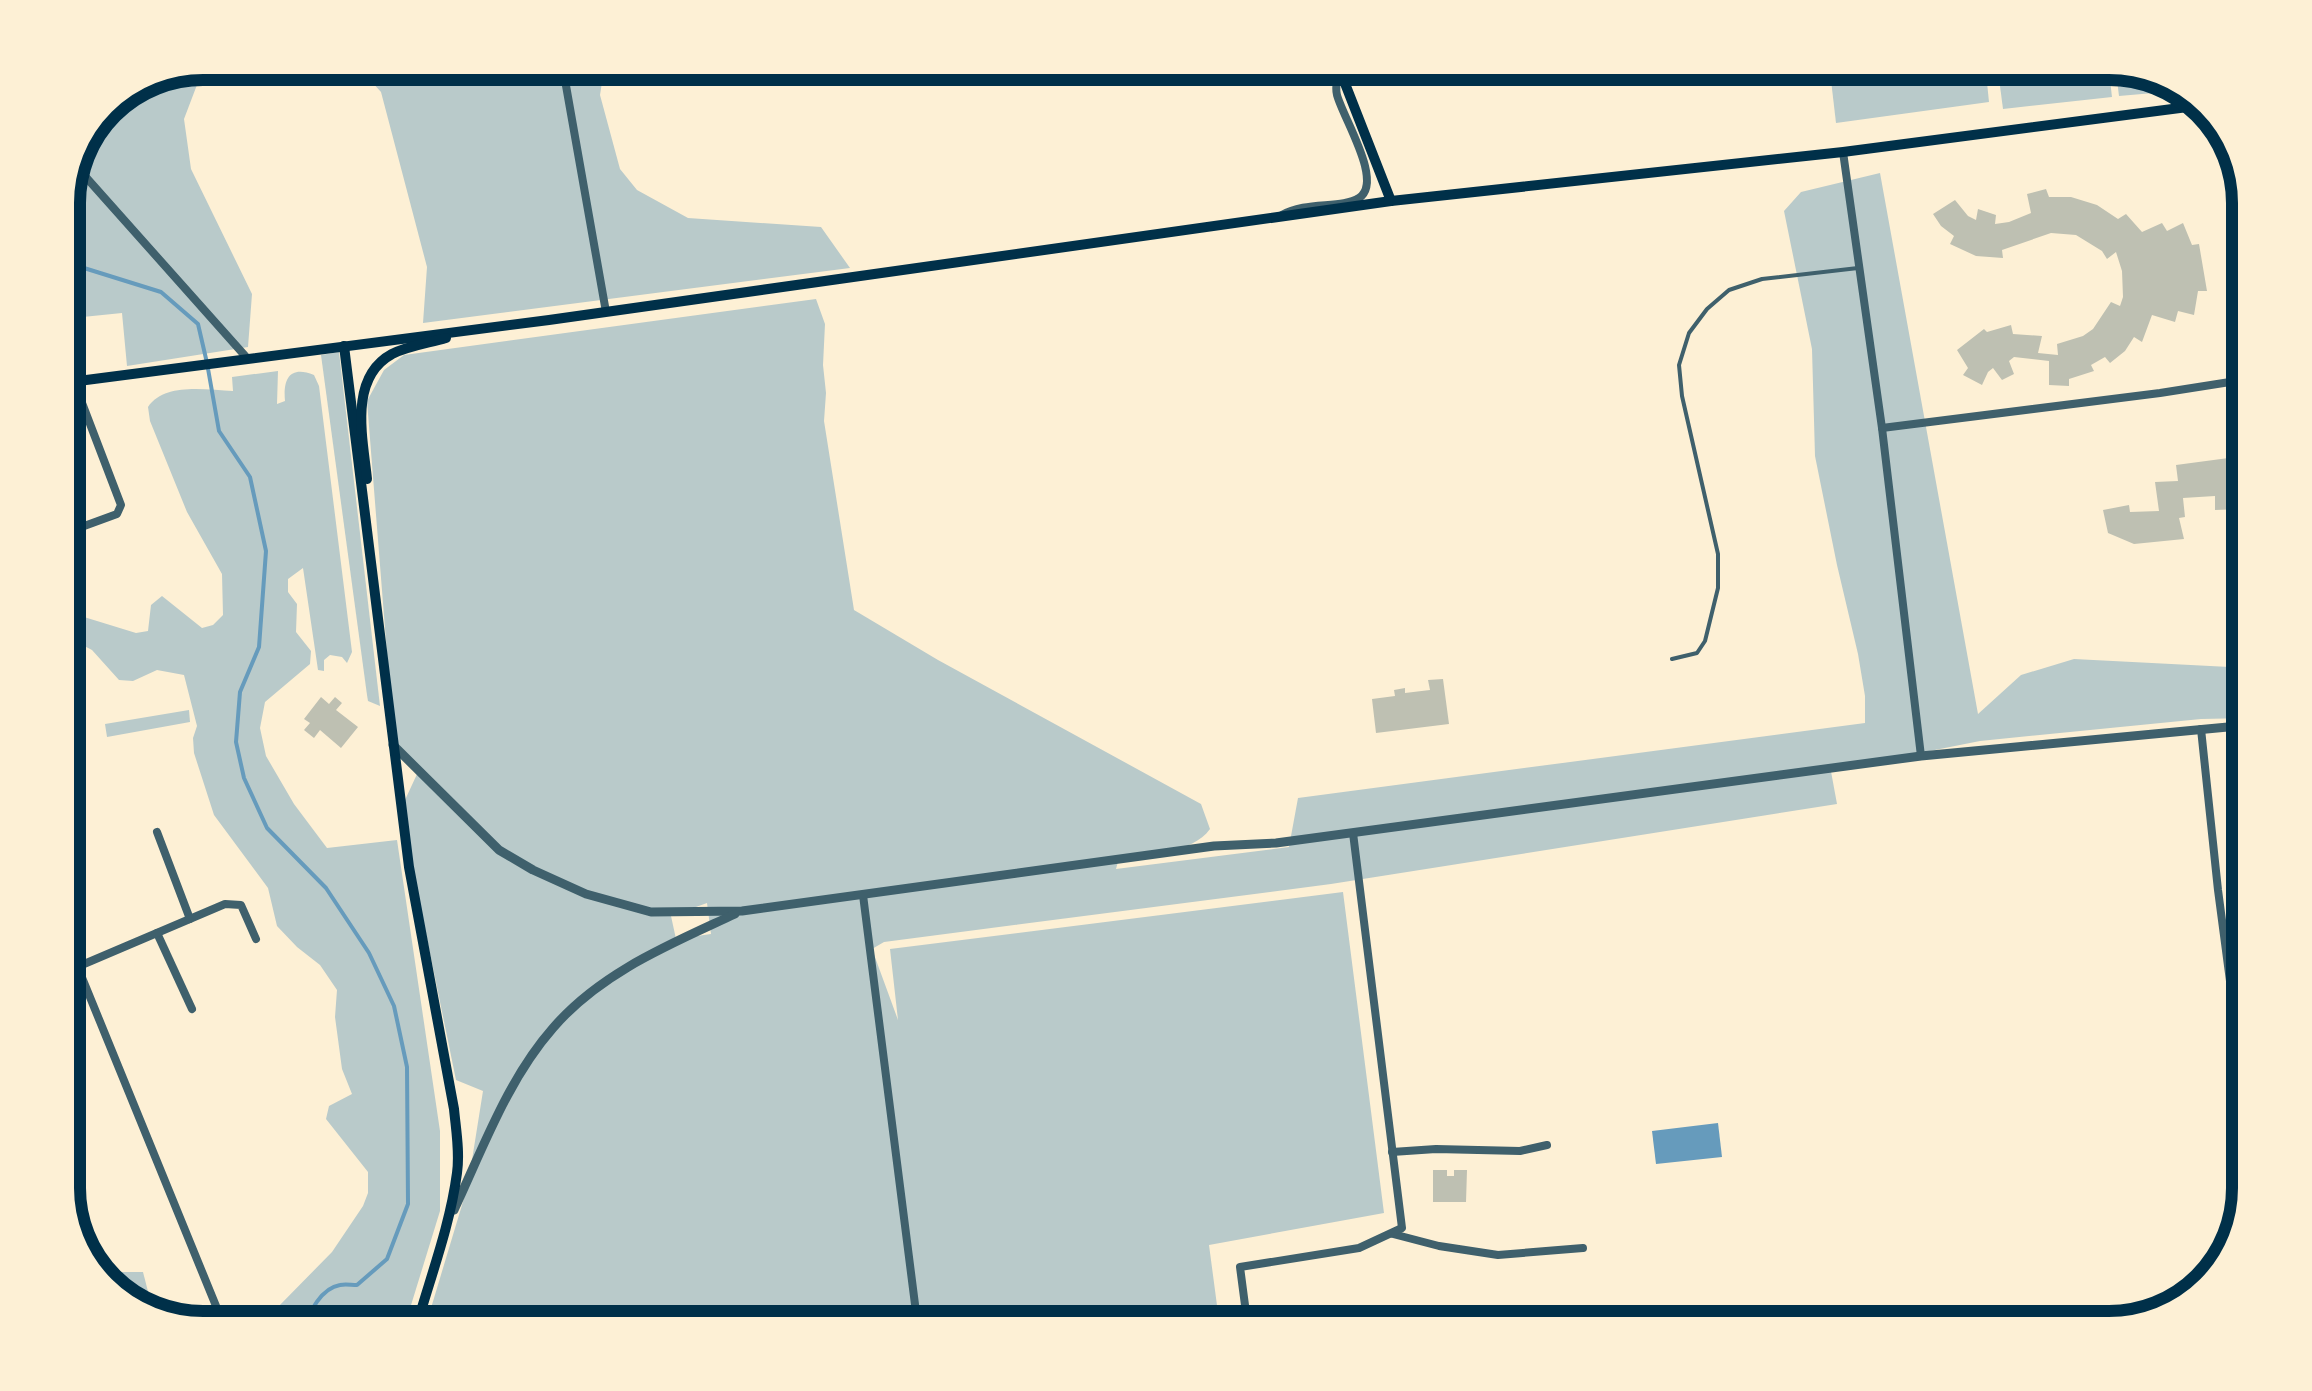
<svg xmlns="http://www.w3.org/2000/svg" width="2312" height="1391" font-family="Commissioner,sans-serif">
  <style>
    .green { fill: #b9caca; fill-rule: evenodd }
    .water { fill: #669bbc }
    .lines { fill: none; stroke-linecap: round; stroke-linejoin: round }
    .stream { stroke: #669bbc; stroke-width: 4 }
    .building { fill: #bec0b2 }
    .service { stroke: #3f606c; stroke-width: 4 }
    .minor { stroke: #3f606c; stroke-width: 8 }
    .tertiary { stroke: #3f606c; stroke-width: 9 }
    .secondary { stroke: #003049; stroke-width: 10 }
    .rim { fill: none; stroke: #003049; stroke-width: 12 }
  </style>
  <rect width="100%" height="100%" fill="#fdf0d5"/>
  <g class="green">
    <path d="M 203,63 L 211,63 L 203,69 L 184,119 L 191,169 L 252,294 L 248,347 L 127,366 L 122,313 L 63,319 L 63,194 L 104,103 Z"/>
    <path d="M 336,63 L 605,63 L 600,95 L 620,169 L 637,190 L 688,218 L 821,227 L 850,268 L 423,323 L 427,267 L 381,92 L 360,69 Z"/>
    <path d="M 1829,63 L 1985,63 L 1989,102 L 1836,123 Z"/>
    <path d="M 1997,63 L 2108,63 L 2112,97 L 2003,109 Z"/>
    <path d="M 2115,64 L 2180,82 L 2188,90 L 2119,96 Z"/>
    <path d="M 1880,173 L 1978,714 L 2021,675 L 2074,659 L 2249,668 L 2249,718 L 2201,719 L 1980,741 L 1844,768 L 1830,766 L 1837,804 L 1331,884 L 884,942 L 872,949 L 898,1020 L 890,949 L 1343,892 L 1384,1213 L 1209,1245 L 1220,1328 L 425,1328 L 468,1185 L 483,1091 L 456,1080 L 413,870 L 405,800 L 418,772 L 394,742 L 367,401 L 384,370 L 404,355 L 816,299 L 825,324 L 823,365 L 826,393 L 824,421 L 854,610 L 938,660 L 1201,804 L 1210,829 C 1192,854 1148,853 1119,858 L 1116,869 L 1289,847 L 1298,798 L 1865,723 L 1865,696 L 1858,654 L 1837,565 L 1815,456 L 1812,349 L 1784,211 L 1801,192 ZM 707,903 L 711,934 L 676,939 L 671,916 Z"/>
    <path d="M 339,352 L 380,706 L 368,701 L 367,695 L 321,355 Z"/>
    <path d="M 278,371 L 277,404 L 285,401 C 283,380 289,365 314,375 L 319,386 L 352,652 L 347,663 L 342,657 L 330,655 L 324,660 L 324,671 L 318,670 L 303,568 L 288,579 L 288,592 L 297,604 L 296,632 L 311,651 L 310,664 L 265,702 L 260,728 L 266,756 L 294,804 L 327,848 L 397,840 L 440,1131 L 440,1211 L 404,1328 L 349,1328 L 329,1321 L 319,1328 L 274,1328 L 276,1309 L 332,1252 L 363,1206 L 368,1193 L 368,1172 L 326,1119 L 329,1106 L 352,1094 L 342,1069 L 335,1017 L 337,990 L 320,965 L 297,947 L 277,926 L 268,888 L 214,815 L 194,753 L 193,738 L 197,726 L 184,675 L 157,670 L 133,681 L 119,680 L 92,650 L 63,635 L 63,618 L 84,617 L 136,633 L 148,631 L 151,605 L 162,596 L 202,628 L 213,625 L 223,615 L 222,574 L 187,512 L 150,421 L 148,407 C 165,382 206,390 233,391 L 232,377 Z"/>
    <path d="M 189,710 L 190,722 L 107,737 L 105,724 Z"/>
    <path d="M 95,1272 L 143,1272 L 154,1315 L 132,1309 Z"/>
  </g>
  <path class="water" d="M 1718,1123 L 1722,1157 L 1656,1164 L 1652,1131 Z"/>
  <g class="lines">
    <path class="stream" d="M 63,271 L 84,268 L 161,292 L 198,324 L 207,363 L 219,431 L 250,477 L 266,551 L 259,647 L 240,692 L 236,742 L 244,778 L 267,828 L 326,888 L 369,953 L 394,1006 L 407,1067 L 408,1204 L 387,1259 L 357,1285 C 351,1285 345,1284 340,1285 C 322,1288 308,1312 306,1328"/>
  </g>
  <g class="building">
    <path d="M 2046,189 L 2049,197 L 2071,197 L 2097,205 L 2118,219 L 2126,214 L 2142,232 L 2162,223 L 2167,231 L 2183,223 L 2192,245 L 2199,244 L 2207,291 L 2198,291 L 2194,315 L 2178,311 L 2175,322 L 2152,315 L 2142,342 L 2134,337 L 2125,351 L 2110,363 L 2105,357 L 2091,365 L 2094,371 L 2069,379 L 2069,386 L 2049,385 L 2049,361 L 2014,357 L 2009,361 L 2014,374 L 2002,380 L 1993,368 L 1988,372 L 1982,385 L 1963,375 L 1968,368 L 1957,350 L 1984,329 L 1987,332 L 2011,325 L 2013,334 L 2042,336 L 2038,353 L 2058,355 L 2057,344 L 2083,336 L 2093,329 L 2111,302 L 2120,306 L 2123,297 L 2122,271 L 2116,252 L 2107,259 L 2102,251 L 2076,235 L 2051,233 L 2002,250 L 2003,258 L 1976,256 L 1950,244 L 1954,236 L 1941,226 L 1933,214 L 1955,200 L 1968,216 L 1976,220 L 1978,209 L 1996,215 L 1995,224 L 2009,222 L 2031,213 L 2027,194 Z"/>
    <path d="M 2236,457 L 2242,509 L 2215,510 L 2215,496 L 2183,498 L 2185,517 L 2179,518 L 2184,539 L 2134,544 L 2108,533 L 2103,510 L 2129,505 L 2130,512 L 2159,511 L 2155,482 L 2178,481 L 2176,465 Z"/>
    <path d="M 1443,679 L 1449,724 L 1376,733 L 1372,699 L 1395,696 L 1394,690 L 1405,688 L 1405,693 L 1430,690 L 1428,680 Z"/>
    <path d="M 321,697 L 329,704 L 335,697 L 342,703 L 336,710 L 358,727 L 341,748 L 320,730 L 314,738 L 304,730 L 310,723 L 304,719 Z"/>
    <path d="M 2242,750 L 2249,750 L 2249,782 L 2243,783 L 2242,773 L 2232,774 L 2232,758 L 2243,758 Z"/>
    <path d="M 2249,801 L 2249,835 L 2235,818 L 2230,807 Z"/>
    <path d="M 1433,1170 L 1447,1170 L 1447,1176 L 1454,1176 L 1454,1170 L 1467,1170 L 1466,1202 L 1433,1202 Z"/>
  </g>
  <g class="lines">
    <path class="service" d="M 1672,659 L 1697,653 L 1705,641 L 1718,588 L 1718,554 L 1682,396 L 1679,365 L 1689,333 L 1707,309 L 1729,290 L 1762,279 L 1858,268"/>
    <g class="minor">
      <path d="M 562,63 L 606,312"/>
      <path d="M 1843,152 L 1882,428 L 1921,756"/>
      <path d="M 76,166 L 247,358"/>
      <path d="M 1282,215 C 1306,201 1341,209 1359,198 C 1384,182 1343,118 1337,95 C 1335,88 1337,80 1338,72"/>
      <path d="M 74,382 L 121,505 L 117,514 L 76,529"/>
      <path d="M 1882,428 L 2160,393 L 2249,379"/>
      <path d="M 2201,729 L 2218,890 L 2249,1125"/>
      <path d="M 157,832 L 190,919"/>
      <path d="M 863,895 L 918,1328"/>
      <path d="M 63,931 L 225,1328"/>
      <path d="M 157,933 L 192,1009"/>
      <path d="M 77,967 L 225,904 L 241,905 L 256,939"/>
      <path d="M 1392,1152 L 1436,1149 L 1520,1151 L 1547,1145"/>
      <path d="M 1393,1234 L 1439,1246 L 1498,1255 L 1583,1248"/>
      <path d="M 1248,1328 L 1240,1267 L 1359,1248 L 1402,1228 L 1353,833"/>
    </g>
    <g class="tertiary">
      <path d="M 393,745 L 499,850 L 533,870 L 586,894 L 651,912 L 742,911 L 1214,846 L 1276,843 L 1921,756 L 2249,725"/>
      <path d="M 454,1210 C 483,1148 508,1079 553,1028 C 601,972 671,944 735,914"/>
    </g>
    <g class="secondary">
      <path d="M 1337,63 L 1391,201"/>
      <path d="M 344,346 L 409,867 L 454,1109 C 456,1130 460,1152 457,1173 C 450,1226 430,1278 416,1328"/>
      <path d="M 63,383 L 549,320 L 1391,201 L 1843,152 L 2203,105"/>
      <path d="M 367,479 C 363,439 348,378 392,354 C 408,346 429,343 446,338"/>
    </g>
  </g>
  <path d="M0 0H2312V1391H0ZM203 80H2109A123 123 0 0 1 2232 203V1188A123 123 0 0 1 2109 1311H203A123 123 0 0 1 80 1188V203A123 123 0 0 1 203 80Z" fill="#fdf0d5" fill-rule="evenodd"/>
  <path class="rim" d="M203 80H2109A123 123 0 0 1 2232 203V1188A123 123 0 0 1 2109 1311H203A123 123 0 0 1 80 1188V203A123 123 0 0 1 203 80Z"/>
</svg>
